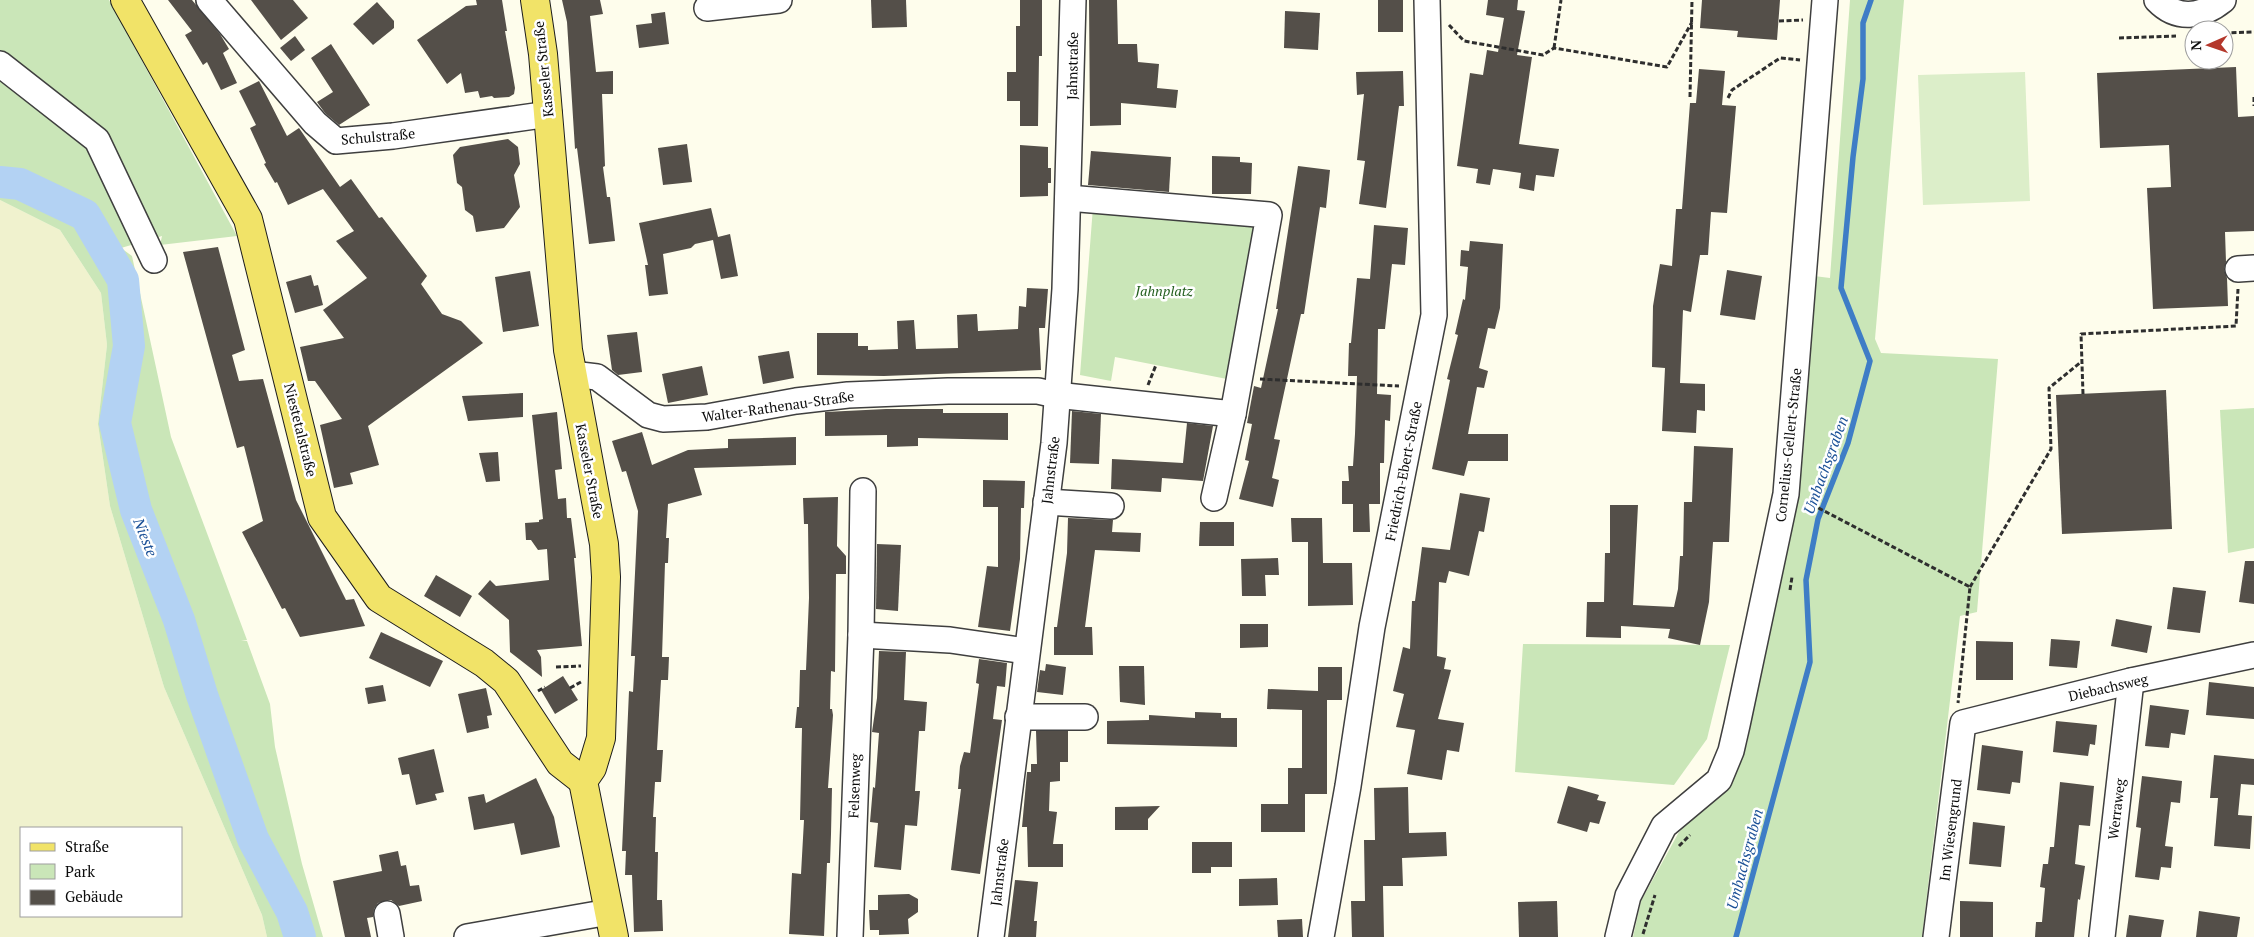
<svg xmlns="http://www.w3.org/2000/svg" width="2254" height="937" font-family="'PT Serif',serif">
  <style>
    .farmland { fill: #f0f2ce; fill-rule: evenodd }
    .green { fill: #cae6b8 }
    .pitch { fill: #dceec9 }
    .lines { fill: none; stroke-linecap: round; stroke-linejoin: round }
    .stream { stroke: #3e7dc6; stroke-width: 5.5 }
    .river { stroke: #b3d2f3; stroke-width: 32 }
    .building { fill: #544f49 }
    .minor-casing { stroke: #3f3f3f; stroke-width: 28 }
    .major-casing { stroke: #1d1d1d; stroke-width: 30 }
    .path { stroke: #2e2e2e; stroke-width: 3; stroke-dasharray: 5 2.5; stroke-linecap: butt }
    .minor { stroke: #fff; stroke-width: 25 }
    .major { stroke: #f1e368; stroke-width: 28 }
    .labels { text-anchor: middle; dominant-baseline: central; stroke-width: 5; stroke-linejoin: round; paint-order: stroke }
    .street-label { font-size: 14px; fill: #0c0c0c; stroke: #fff }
    .park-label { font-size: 14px; font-style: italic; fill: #256020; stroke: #fff }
    .water-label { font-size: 15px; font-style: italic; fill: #1c5197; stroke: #fff }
  </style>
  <rect width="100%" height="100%" fill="#fefdec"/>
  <path class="farmland" d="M 0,200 L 60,230 L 101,293 L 107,345 L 98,424 L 110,506 L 164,687 L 262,915 L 267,937 L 0,937 ZM 21,828 L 181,828 L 181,916 L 21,916 Z"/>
  <g class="green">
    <path d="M 0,0 L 109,0 L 237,236 L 160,245 L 162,236 L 121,248 L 132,256 L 171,437 L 247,640 L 241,640 L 247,641 L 270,704 L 275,747 L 302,864 L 323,937 L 267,937 L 262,915 L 164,687 L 110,506 L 98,424 L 107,345 L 101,293 L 60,230 L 0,200 Z"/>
    <path d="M 1850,0 L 1904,0 L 1875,339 L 1881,353 L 1998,359 L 1977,612 L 1960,616 L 1922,937 L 1633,937 L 1641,901 L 1679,832 L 1735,773 L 1747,744 L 1778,584 C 1809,488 1807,377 1814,276 L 1830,278 Z"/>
    <path d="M 1093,207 L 1257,222 L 1227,379 L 1115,357 L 1111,381 L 1080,375 Z"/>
    <path d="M 2254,408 L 2254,548 L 2228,553 L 2220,410 Z"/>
    <path d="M 1523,644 L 1730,645 L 1707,739 L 1674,785 L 1515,772 Z"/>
  </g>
  <path class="pitch" d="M 2025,72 L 2030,201 L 1923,205 L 1918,75 Z"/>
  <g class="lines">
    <path class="stream" d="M 1736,937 L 1810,662 L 1806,580 L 1818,519 L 1848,443 L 1870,361 L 1841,288 L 1853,157 L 1863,79 L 1863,23 L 1871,0"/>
    <path class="river" d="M 0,182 L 20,184 L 85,215 L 123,280 L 129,346 L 115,423 L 136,510 L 179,620 L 202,695 L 253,839 L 292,912 L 300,937"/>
  </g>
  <g class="building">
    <path d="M 168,0 L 192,0 L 220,34 L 229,49 L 223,53 L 237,83 L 221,90 L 207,62 L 203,65 L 185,35 L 192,31 Z"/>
    <path d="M 251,0 L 293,0 L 308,18 L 281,40 Z"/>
    <path d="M 476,0 L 502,0 L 507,31 L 505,31 L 515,88 L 514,94 L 509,97 L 494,98 L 492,96 L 480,98 L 478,91 L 465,93 L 461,73 L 447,84 L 417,40 L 466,6 L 477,5 Z"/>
    <path d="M 562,0 L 600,0 L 603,14 L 590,16 L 596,72 L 613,71 L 613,94 L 602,94 L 605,166 L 603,167 L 607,197 L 610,197 L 615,241 L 589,244 L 577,148 L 575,149 L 567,22 Z"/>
    <path d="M 871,0 L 906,0 L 907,27 L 872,28 Z"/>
    <path d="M 1020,0 L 1042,0 L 1042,56 L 1039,56 L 1038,126 L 1020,126 L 1020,101 L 1007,101 L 1007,72 L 1016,72 L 1016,26 L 1020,26 Z"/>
    <path d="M 1089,0 L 1117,0 L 1118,44 L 1137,44 L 1138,62 L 1159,64 L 1157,88 L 1178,90 L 1176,108 L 1121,103 L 1121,125 L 1090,126 Z"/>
    <rect x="1378" y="0" width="25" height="32"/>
    <path d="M 1488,0 L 1518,0 L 1517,10 L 1525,11 L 1517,55 L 1532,57 L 1519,144 L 1559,149 L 1554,177 L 1536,175 L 1534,191 L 1519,188 L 1521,173 L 1493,169 L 1490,185 L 1476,183 L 1478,169 L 1457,166 L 1470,73 L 1483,75 L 1487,50 L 1498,52 L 1504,18 L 1486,15 Z"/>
    <path d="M 1702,0 L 1780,0 L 1777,40 L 1737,37 L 1738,31 L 1700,28 Z"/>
    <path d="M 377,2 L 394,21 L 394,28 L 373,45 L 353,24 Z"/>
    <path d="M 1285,11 L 1320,13 L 1318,50 L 1284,48 Z"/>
    <path d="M 665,12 L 669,44 L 639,48 L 636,25 L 652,23 L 651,14 Z"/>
    <path d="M 295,36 L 305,50 L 291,61 L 280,48 Z"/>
    <path d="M 331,44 L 370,105 L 339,125 L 325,113 L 317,102 L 333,92 L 311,58 Z"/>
    <path d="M 2236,67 L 2238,117 L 2254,116 L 2254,231 L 2225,232 L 2226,262 L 2224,269 L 2227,278 L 2228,306 L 2153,309 L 2147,188 L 2171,187 L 2169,145 L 2100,148 L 2097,73 Z"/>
    <path d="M 1699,69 L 1725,71 L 1722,105 L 1736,106 L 1727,213 L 1711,212 L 1708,255 L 1700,255 L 1691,312 L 1683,310 L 1680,383 L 1705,384 L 1705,411 L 1697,410 L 1696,433 L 1662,431 L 1665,368 L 1652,367 L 1653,306 L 1660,264 L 1672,266 L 1676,209 L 1682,209 L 1690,103 L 1696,103 Z"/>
    <path d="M 1403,71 L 1404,106 L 1399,106 L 1386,208 L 1359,204 L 1365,161 L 1357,160 L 1364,94 L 1357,95 L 1356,72 Z"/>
    <path d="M 259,81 L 287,136 L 299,128 L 340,187 L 351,179 L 379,218 L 382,217 L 427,276 L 421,284 L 442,314 L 461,321 L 483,343 L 368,426 L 379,465 L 350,473 L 353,484 L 334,488 L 320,425 L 342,419 L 315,381 L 308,381 L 300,347 L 344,338 L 323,310 L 367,278 L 336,241 L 354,231 L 323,189 L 288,205 L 277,182 L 275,183 L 264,164 L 266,163 L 250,128 L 256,125 L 239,91 Z"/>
    <path d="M 508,139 L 518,147 L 520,164 L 514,175 L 520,207 L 504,228 L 476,232 L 473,216 L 465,210 L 462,187 L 457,183 L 453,155 L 460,147 Z"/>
    <path d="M 687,144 L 692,182 L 663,185 L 658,148 Z"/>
    <path d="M 1020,145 L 1048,147 L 1048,168 L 1051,168 L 1051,183 L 1048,183 L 1048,196 L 1020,197 Z"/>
    <path d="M 1091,151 L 1171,157 L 1169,192 L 1088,185 Z"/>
    <path d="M 1212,156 L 1240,157 L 1240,162 L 1252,163 L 1251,194 L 1212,194 Z"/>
    <path d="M 1298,166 L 1330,170 L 1326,208 L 1320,207 L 1304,314 L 1301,314 L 1274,439 L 1280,440 L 1272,478 L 1279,480 L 1273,507 L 1239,499 L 1249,461 L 1245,460 L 1252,424 L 1247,423 L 1254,386 L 1261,388 L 1278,309 L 1276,309 Z"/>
    <path d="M 711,208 L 718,237 L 730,234 L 738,276 L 721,279 L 713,240 L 695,244 L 691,248 L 663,254 L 668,294 L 649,296 L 645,265 L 648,265 L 639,223 Z"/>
    <path d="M 1374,225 L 1408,228 L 1405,265 L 1392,264 L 1385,329 L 1378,329 L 1377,394 L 1391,395 L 1390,421 L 1385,420 L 1384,463 L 1380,463 L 1380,504 L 1369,504 L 1370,532 L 1353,532 L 1353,504 L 1342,504 L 1342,481 L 1349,481 L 1348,466 L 1353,466 L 1355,434 L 1357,376 L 1348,376 L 1349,343 L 1351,343 L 1357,278 L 1370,279 Z"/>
    <path d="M 1470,241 L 1503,244 L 1500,308 L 1495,329 L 1488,328 L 1479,368 L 1488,371 L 1484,388 L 1477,387 L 1468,434 L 1508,434 L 1508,461 L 1468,461 L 1464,476 L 1432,469 L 1450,380 L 1447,379 L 1458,335 L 1455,334 L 1463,299 L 1465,300 L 1468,267 L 1460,266 L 1461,250 L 1469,251 Z"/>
    <path d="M 218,247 L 245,350 L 232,355 L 239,381 L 263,379 L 296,500 L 346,600 L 354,599 L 365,626 L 300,637 L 285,608 L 282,609 L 242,532 L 263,521 L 244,446 L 237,448 L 183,252 Z"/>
    <path d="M 1727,270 L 1762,276 L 1755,320 L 1720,315 Z"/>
    <path d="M 530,271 L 539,326 L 503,332 L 495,277 Z"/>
    <path d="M 311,275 L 314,286 L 318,285 L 323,305 L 295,313 L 286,282 Z"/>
    <path d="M 1027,288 L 1048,289 L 1045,328 L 1039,328 L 1041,370 L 884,376 L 817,375 L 817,333 L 858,333 L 858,346 L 868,346 L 868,350 L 898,349 L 897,321 L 914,320 L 916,349 L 958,348 L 957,315 L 977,314 L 978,331 L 1018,329 L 1019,306 L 1026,307 Z"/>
    <path d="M 637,332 L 642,372 L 618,375 L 612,370 L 607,335 Z"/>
    <path d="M 789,351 L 794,378 L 763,384 L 758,356 Z"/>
    <path d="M 702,366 L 708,395 L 668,403 L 662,374 Z"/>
    <path d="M 2166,390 L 2172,529 L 2062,534 L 2056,395 Z"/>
    <path d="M 523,393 L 523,417 L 468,421 L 462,396 Z"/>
    <path d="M 886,409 L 943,409 L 943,413 L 1008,413 L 1008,440 L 918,438 L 918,446 L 887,447 L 887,435 L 825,436 L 825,412 Z"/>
    <path d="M 1072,411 L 1101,414 L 1099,464 L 1070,463 Z"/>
    <path d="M 557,412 L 562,469 L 555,470 L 558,499 L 566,498 L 567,518 L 571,518 L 576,558 L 574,558 L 582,646 L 537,650 L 541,657 L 542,677 L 510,652 L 509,620 L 478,594 L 490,580 L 496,586 L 549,580 L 547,549 L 538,550 L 531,540 L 526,540 L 525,523 L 539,522 L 539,520 L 543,519 L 532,415 Z"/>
    <path d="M 1187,423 L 1213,426 L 1203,481 L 1162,478 L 1161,492 L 1111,489 L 1112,459 L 1183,463 Z"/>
    <path d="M 642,432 L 652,465 L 688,450 L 728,448 L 728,439 L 796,437 L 796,465 L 694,468 L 702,495 L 668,504 L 666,538 L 669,538 L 668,563 L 665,563 L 662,657 L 669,657 L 668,680 L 661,680 L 657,750 L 663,750 L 661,782 L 655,782 L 653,817 L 656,817 L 655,852 L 658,852 L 657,900 L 662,900 L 663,931 L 634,932 L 632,875 L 625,875 L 626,851 L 622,851 L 629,691 L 633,692 L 635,656 L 631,656 L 638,511 L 626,471 L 622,472 L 612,441 Z"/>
    <path d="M 1694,446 L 1733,448 L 1729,542 L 1713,542 L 1709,602 L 1700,645 L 1668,638 L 1670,629 L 1621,626 L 1621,638 L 1586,637 L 1587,602 L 1604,602 L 1605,553 L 1610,553 L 1610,505 L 1638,505 L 1633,605 L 1674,607 L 1678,589 L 1680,556 L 1683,556 L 1684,502 L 1692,502 Z"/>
    <path d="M 498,452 L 500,481 L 486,482 L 479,453 Z"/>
    <path d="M 983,480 L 1025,481 L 1024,508 L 1021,508 L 1020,559 L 1010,631 L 978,627 L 987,566 L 998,567 L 998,507 L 983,507 Z"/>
    <path d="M 1460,493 L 1490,498 L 1484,532 L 1479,531 L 1469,576 L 1449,571 L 1446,583 L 1439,582 L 1437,656 L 1446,658 L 1444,669 L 1451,670 L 1438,719 L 1464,723 L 1459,752 L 1447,750 L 1442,780 L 1407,774 L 1415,730 L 1396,727 L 1404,694 L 1393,691 L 1403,647 L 1410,649 L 1412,601 L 1415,601 L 1422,547 L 1450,550 Z"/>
    <path d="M 838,497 L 837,546 L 846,556 L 846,574 L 836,574 L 835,672 L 831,671 L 830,709 L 832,709 L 833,715 L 828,788 L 832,788 L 831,834 L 830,863 L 827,863 L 824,936 L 789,934 L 792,873 L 801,874 L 804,820 L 800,820 L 802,728 L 795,728 L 797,707 L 799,707 L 800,670 L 806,670 L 809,598 L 808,524 L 804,524 L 803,498 Z"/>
    <path d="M 1068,518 L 1113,520 L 1112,532 L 1141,533 L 1140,552 L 1095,550 L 1085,627 L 1092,627 L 1093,655 L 1054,655 L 1054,627 L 1057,627 L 1067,553 Z"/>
    <path d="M 1291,518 L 1322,518 L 1323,563 L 1352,563 L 1353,605 L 1308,606 L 1308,542 L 1292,542 Z"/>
    <path d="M 1200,522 L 1234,522 L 1234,546 L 1199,546 Z"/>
    <path d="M 877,544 L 901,545 L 898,611 L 876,609 Z"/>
    <path d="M 1278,558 L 1279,575 L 1265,575 L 1266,596 L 1242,596 L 1241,559 Z"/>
    <path d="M 2245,561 L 2254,561 L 2254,604 L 2239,602 Z"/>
    <path d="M 436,575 L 472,596 L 460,617 L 424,596 Z"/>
    <path d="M 2173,587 L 2206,591 L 2200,633 L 2167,629 Z"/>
    <path d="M 2116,619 L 2152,626 L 2147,653 L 2111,646 Z"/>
    <path d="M 1240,624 L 1268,624 L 1268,647 L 1240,648 Z"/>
    <path d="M 381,632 L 443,661 L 430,687 L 369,658 Z"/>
    <path d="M 2051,639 L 2080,641 L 2077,668 L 2049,666 Z"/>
    <path d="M 1976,641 L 2013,642 L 2013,680 L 1976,680 Z"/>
    <path d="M 879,651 L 906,652 L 904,700 L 927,702 L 925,731 L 919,731 L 915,791 L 920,791 L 917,826 L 905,825 L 901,870 L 874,867 L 878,823 L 870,822 L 873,787 L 875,788 L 879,733 L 872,732 L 877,698 Z"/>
    <path d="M 979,659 L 1007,663 L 1005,687 L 997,686 L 993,719 L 1002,720 L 980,874 L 951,870 L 961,789 L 958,789 L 960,766 L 964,752 L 970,753 L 979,684 L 976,683 Z"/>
    <path d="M 1046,664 L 1066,667 L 1063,695 L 1037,692 L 1040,670 L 1045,671 Z"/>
    <path d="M 1119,666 L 1144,666 L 1145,705 L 1120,702 Z"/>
    <path d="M 1318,667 L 1342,667 L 1342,700 L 1327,700 L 1327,794 L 1305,794 L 1305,832 L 1261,832 L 1261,804 L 1288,804 L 1288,768 L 1302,768 L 1302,710 L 1267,709 L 1268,689 L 1318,691 Z"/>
    <path d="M 563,676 L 578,700 L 555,714 L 541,690 Z"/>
    <path d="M 2209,682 L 2254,687 L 2254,719 L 2206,715 Z"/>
    <path d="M 383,685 L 386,701 L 368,704 L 365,688 Z"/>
    <path d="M 486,688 L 492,715 L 487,716 L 489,728 L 467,733 L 458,694 Z"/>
    <path d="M 2150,705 L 2189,710 L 2185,735 L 2171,733 L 2169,748 L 2145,746 Z"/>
    <path d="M 1195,712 L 1221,713 L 1221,718 L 1237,718 L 1237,747 L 1107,744 L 1107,721 L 1149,720 L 1149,715 L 1195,718 Z"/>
    <path d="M 2056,721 L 2097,725 L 2095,745 L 2090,744 L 2088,756 L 2053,752 Z"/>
    <path d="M 1036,731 L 1068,731 L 1068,762 L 1060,762 L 1060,781 L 1050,782 L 1049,811 L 1057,812 L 1053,844 L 1063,844 L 1063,867 L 1028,867 L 1027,827 L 1022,827 L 1027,772 L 1031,772 L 1031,764 L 1037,764 Z"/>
    <path d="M 1982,745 L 2023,751 L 2020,783 L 2012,782 L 2010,794 L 1977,790 Z"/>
    <path d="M 434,749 L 444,792 L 435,794 L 437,800 L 416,805 L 409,774 L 402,775 L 398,758 Z"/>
    <path d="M 2214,755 L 2254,759 L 2254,785 L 2241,784 L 2238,815 L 2252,816 L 2250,849 L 2214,846 L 2218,798 L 2210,798 Z"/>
    <path d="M 2142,776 L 2182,781 L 2180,803 L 2171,802 L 2165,846 L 2173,847 L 2171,868 L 2161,867 L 2159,880 L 2135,877 L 2141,828 L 2136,827 Z"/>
    <path d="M 536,778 L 554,817 L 560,847 L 521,855 L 514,823 L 474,830 L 468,797 L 484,794 L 486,803 Z"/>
    <path d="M 2060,782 L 2094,786 L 2090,826 L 2079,825 L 2075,864 L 2085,866 L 2080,900 L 2078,899 L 2074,937 L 2035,937 L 2036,922 L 2042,922 L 2045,888 L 2040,887 L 2043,864 L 2048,864 L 2050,847 L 2054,847 Z"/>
    <path d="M 1568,786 L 1599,795 L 1597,800 L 1606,802 L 1599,824 L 1590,822 L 1587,832 L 1557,823 Z"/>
    <path d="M 1408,787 L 1409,833 L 1446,832 L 1447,856 L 1402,858 L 1403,886 L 1383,886 L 1384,937 L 1352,937 L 1351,901 L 1365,901 L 1364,840 L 1375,840 L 1374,788 Z"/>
    <path d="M 1160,806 L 1148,819 L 1148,830 L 1115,830 L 1115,807 Z"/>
    <path d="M 1973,822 L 2005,826 L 2001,867 L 1969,864 Z"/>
    <path d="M 1192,842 L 1232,842 L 1232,867 L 1211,867 L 1211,873 L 1192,873 Z"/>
    <path d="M 398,851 L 401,866 L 406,865 L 410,886 L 419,885 L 422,901 L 399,906 L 391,900 L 378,903 L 374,909 L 373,917 L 367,918 L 371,937 L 345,937 L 333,881 L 382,871 L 379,855 Z"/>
    <path d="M 1277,878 L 1278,905 L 1239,906 L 1239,879 Z"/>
    <path d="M 1015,880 L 1038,882 L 1034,921 L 1037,921 L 1036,937 L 1008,937 Z"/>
    <path d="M 909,894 L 918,899 L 918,912 L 908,919 L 909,934 L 879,935 L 879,930 L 870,930 L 869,910 L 878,910 L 878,895 Z"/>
    <path d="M 1557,901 L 1558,937 L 1519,937 L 1518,902 Z"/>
    <path d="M 1960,901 L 1993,902 L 1993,937 L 1960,937 Z"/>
    <path d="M 2199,911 L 2240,917 L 2237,937 L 2196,937 Z"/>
    <path d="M 2129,915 L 2164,920 L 2161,937 L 2126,937 Z"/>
    <path d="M 1302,919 L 1303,937 L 1278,937 L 1277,920 Z"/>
  </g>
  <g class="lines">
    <g class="minor-casing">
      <g id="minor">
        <path d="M 209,0 L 315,123 L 336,141 L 393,136 L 549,114"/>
        <path d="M 2157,0 C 2177,21 2202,17 2223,0"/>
        <path d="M 707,8 L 779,0"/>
        <path d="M 0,64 L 97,140 L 154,260"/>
        <path d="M 2238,269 L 2254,268"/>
        <path d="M 572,374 L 597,377 L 648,415 L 663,419 L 707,417 L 796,401 L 848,395 L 948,391 L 1038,391 L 1056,395 L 1233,414 L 1269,215 L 1068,198"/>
        <path d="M 1214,498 L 1233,414"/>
        <path d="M 1046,502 L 1111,506"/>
        <path d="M 861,635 L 950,640 L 1026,651"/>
        <path d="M 1018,717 L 1085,717"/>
        <path d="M 387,914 L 391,937"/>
        <path d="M 467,937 L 609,912"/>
        <path d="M 850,937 L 861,635 L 863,491"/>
        <path d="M 991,937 L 1054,443 L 1065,289 L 1073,0"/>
        <path d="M 1321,937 L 1348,786 L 1372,627 L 1434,315 L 1427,0"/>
        <path d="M 1618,937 L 1628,896 L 1664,826 L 1719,780 L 1731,751 L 1737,725 L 1786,494 L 1825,0"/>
        <path d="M 1936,937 L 1963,723 L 2131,681 L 2254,655"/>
        <path d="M 2102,937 L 2131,681"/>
      </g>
    </g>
    <g class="major-casing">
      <g id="major">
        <path d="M 125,0 L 248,219 L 322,517 L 379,598 L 484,663 L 506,681 L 560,763 L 583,781"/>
        <path d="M 535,0 L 543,54 L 568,350 L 604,544 L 606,577 L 601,738 L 592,768 L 583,781 L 614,937"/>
      </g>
    </g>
    <g class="path">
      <path d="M 1779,21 L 1803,20"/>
      <path d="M 1449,25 L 1464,41 L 1543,55 L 1554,48 L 1667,67 L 1692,22"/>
      <path d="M 2224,33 L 2254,32"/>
      <path d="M 2119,38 L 2176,36"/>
      <path d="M 1554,48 L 1561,0"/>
      <path d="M 1690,97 L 1692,0"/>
      <path d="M 2254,97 L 2254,106"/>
      <path d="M 1728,98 L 1732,90 L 1780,58 L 1800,60"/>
      <path d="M 1260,379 L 1399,386"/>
      <path d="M 1148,385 L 1156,365"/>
      <path d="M 2083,394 L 2081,334 L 2236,326 L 2238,289"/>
      <path d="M 1805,501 L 1970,587 L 1958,703"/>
      <path d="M 1970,587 L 2051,449 L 2049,388 L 2081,362"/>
      <path d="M 1790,590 L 1792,577"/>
      <path d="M 556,667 L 581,666"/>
      <path d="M 570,688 L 581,682"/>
      <path d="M 538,691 L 545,687"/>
      <path d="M 1679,846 L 1690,835"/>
      <path d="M 1643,934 L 1655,895"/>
    </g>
    <use href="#minor" class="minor"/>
    <use href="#major" class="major"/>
  </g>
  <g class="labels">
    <g class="street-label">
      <text transform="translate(1072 66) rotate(-89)">Jahnstraße</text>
      <text transform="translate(543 69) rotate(-96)">Kasseler Straße</text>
      <text transform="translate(378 136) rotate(-5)">Schulstraße</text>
      <text transform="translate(778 406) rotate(-8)">Walter-Rathenau-Straße</text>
      <text transform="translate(301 430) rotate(76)">Niestetalstraße</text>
      <text transform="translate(1788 445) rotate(-84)">Cornelius-Gellert-Straße</text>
      <text transform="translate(1050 470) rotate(-83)">Jahnstraße</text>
      <text transform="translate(590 471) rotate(79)">Kasseler Straße</text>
      <text transform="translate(1403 471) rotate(-79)">Friedrich-Ebert-Straße</text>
      <text transform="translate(2108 687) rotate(-13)">Diebachsweg</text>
      <text transform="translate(854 786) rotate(-88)">Felsenweg</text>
      <text transform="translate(2116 809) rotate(-83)">Werraweg</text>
      <text transform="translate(1950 830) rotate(-83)">Im Wiesengrund</text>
      <text transform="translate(999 872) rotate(-83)">Jahnstraße</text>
    </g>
    <g class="park-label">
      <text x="1164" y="290">Jahnplatz</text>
    </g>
    <g class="water-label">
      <text transform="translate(1825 465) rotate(-70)">Umbachsgraben</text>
      <text transform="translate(146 537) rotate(68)">Nieste</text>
      <text transform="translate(1744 859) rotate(-75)">Umbachsgraben</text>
    </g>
  </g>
  <rect x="20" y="827" width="162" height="90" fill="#ffffff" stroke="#9e9e9e"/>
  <rect x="30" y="843" width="25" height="8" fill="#f1e368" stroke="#9e9e9e"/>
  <text x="65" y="852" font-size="15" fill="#0c0c0c">Straße</text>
  <rect x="30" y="864" width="25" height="15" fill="#cae6b8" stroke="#9e9e9e"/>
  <text x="65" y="877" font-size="15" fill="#0c0c0c">Park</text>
  <rect x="30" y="890" width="25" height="15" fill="#544f49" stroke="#9e9e9e"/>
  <text x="65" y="902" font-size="15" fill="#0c0c0c">Gebäude</text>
  <g transform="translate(2209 45) rotate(268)"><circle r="24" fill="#ffffff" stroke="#9e9e9e"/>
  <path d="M0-4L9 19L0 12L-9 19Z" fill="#b4372b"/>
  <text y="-8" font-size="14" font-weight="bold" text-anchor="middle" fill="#0c0c0c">N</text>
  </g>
</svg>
